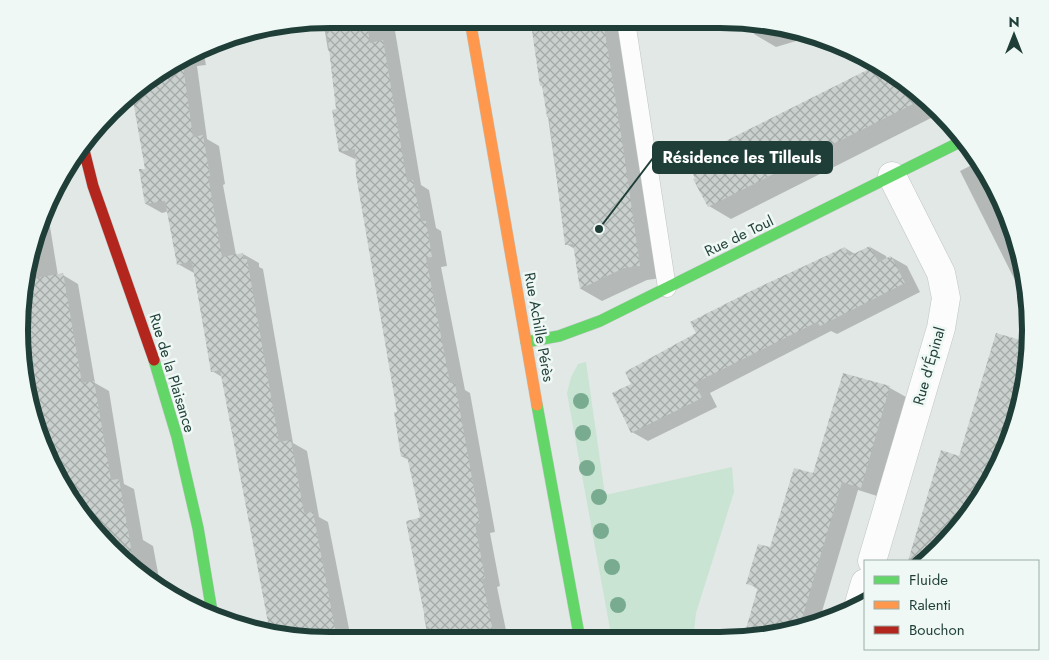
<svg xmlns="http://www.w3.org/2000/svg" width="1049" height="660" font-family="Jost,sans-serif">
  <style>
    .grass { fill: #c9e4d3 }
    .shadow { fill: #0003 }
    .building { fill: url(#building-cross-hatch) }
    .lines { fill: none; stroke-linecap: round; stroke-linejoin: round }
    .lane-casing { stroke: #bfc5c3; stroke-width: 19 }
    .street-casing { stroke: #bfc5c3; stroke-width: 29 }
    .fast-casing { stroke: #bdc6c3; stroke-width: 12 }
    .slow-casing { stroke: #bdc6c3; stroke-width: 12 }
    .jam-casing { stroke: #bdc6c3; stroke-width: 12 }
    .lane { stroke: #fbfcfb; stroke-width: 18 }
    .street { stroke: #fbfcfb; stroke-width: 28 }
    .fast { stroke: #63d668; stroke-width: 11 }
    .slow { stroke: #ff974d; stroke-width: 11 }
    .jam { stroke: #b3261e; stroke-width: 11 }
    .tree { fill: #79ab90 }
    .labels { text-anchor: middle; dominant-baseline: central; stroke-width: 5; stroke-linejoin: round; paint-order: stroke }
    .street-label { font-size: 15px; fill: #1e3e37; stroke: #eff8f4 }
    .rim { fill: none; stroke: #1e3e37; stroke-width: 6 }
    .leader { fill: none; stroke: #1e3e37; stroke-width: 2 }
    .callout-dot { fill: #1e3e37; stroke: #eff8f4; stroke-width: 2 }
    .callout { fill: #1e3e37; stroke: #1e3e37; stroke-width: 2 }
    .callout-label { font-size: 16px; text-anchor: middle; font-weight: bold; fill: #fff }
  </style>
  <defs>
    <pattern id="building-cross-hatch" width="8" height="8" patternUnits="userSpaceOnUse" patternTransform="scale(1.25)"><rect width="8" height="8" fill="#c9d0cd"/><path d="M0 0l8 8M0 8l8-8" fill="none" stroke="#a3aaa7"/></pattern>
  </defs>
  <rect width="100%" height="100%" fill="#e2e8e6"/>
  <path class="grass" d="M 586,362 L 605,495 L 732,467 L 734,492 L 696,613 L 693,640 L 612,640 L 567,393 L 571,377 L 578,364 Z"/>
  <g class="shadow">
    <path d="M 330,19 L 393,19 L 421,185 L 429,190 L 436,228 L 441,231 L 447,266 L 441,267 L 465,390 L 470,393 L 495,532 L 490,533 L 500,586 L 497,587 L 508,640 L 428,639 L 424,616 L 426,616 L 420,519 L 421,516 L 409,460 L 403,457 L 399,412 L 357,160 L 340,152 L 338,110 L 330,52 L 328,50 L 323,20 Z"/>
    <path d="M 540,20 L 623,21 L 661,278 L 647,280 L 602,301 L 581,289 L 575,249 L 566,244 L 548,117 Z"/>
    <path d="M 750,21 L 759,21 L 813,36 L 776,47 L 754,34 Z"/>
    <path d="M 203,49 L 206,65 L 197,66 L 207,139 L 219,146 L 225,184 L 223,185 L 236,255 L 243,254 L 259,263 L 259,267 L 263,269 L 293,443 L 307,451 L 319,517 L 328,522 L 351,639 L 290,639 L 271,634 L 222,377 L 212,371 L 194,273 L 178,264 L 169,211 L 162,213 L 146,204 L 147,106 L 142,85 L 157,71 Z"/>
    <path d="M 879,66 L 909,83 L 937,115 L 731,219 L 709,206 L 687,161 Z"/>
    <path d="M 978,162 L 989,175 L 1028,290 L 1027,304 L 960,171 Z"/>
    <path d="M 47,208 L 58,276 L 63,275 L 78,284 L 95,383 L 109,391 L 124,484 L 134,489 L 143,540 L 153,546 L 161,589 L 140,577 L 71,503 L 48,452 L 41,401 L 33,403 L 28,400 L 19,330 L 35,230 Z"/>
    <path d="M 870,247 L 886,256 L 887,259 L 891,257 L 907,266 L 920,292 L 837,334 L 831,331 L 710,393 L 717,407 L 648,441 L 632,432 L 633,384 L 697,334 L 845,248 L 855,254 Z"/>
    <path d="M 844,375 L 890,388 L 906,397 L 877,496 L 858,490 L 818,625 L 761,636 L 747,628 L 759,590 L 748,583 L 770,549 L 813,475 Z"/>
  </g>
  <g class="building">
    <path d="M 538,20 L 603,20 L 623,147 L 640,266 L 624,268 L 580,289 L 573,244 L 565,245 L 549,117 L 547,117 L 542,86 L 540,86 L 532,31 L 540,30 Z"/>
    <path d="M 367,25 L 370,43 L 383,40 L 407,181 L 413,180 L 421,221 L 426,221 L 432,257 L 426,258 L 450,383 L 455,383 L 480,523 L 475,524 L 485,578 L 482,579 L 495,640 L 429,639 L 406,521 L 419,518 L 420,516 L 407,456 L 401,457 L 394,412 L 397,412 L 356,175 L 355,149 L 339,152 L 332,110 L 336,109 L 327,32 Z"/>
    <path d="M 182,59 L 193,137 L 203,135 L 210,176 L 208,176 L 222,257 L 243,253 L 243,259 L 247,259 L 279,442 L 291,440 L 304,513 L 313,512 L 337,639 L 290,639 L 270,633 L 220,370 L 211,372 L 192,261 L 177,265 L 165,201 L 145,204 L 139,169 L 145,169 L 132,95 L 157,71 Z"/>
    <path d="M 877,65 L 909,83 L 923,99 L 708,207 L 693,179 L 695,178 L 686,161 Z"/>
    <path d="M 870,246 L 878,262 L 891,256 L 905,283 L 820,326 L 817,322 L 695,383 L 702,398 L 631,433 L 612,393 L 631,384 L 625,372 L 696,333 L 690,322 L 753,290 L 845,247 L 849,256 Z"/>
    <path d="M 63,273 L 82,383 L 94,381 L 111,480 L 119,479 L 135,571 L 71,503 L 46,446 L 38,391 L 27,393 L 19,330 L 27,280 Z"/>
    <path d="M 996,333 L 1024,341 L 1020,411 L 966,520 L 918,561 L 908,561 L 941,450 L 959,456 Z"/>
    <path d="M 843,373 L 890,386 L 861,488 L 842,482 L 799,629 L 768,635 L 746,629 L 758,587 L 746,584 L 758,544 L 770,547 L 794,468 L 813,473 Z"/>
  </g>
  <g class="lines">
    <g class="lane-casing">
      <path id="lane" d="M 626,21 L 667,288"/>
    </g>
    <g class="street-casing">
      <g id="street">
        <path d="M 872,561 L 941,328 L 946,298 L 941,273 L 892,176"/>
        <path d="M 858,607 L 865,583"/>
      </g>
    </g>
    <g class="fast-casing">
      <g id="fast">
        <path d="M 526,342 L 559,336 L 600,321 L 960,142"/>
        <path d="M 154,360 L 177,437 L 198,528 L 213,618"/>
        <path d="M 537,405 L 580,640"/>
      </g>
    </g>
    <g class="slow-casing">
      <path id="slow" d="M 470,20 L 537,405"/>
    </g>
    <g class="jam-casing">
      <path id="jam" d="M 82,142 L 93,186 L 154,360"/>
    </g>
    <use href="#lane" class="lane"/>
    <use href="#street" class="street"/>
    <use href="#fast" class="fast"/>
    <use href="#slow" class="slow"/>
    <use href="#jam" class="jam"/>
  </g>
  <g class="tree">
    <circle cx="581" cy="401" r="8"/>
    <circle cx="583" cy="433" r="8"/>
    <circle cx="587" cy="468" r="8"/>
    <circle cx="599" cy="497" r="8"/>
    <circle cx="601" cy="531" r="8"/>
    <circle cx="612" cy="567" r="8"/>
    <circle cx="618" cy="605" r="8"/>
  </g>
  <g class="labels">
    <g class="street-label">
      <text transform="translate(739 236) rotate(-26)">Rue de Toul</text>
      <text transform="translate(539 327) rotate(80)">Rue Achille Pérès</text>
      <text transform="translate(929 366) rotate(-74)">Rue d'Épinal</text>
      <text transform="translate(172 373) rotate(73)">Rue de la Plaisance</text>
    </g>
  </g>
  <path d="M0 0H1049V660H0ZM330 28H720A302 302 0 0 1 1022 330V330A302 302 0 0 1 720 632H330A302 302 0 0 1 28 330V330A302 302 0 0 1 330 28Z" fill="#eff8f4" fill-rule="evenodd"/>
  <path class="rim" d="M330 28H720A302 302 0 0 1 1022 330V330A302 302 0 0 1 720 632H330A302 302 0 0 1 28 330V330A302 302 0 0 1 330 28Z"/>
  <path class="leader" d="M599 229L653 158"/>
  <circle class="callout-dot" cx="599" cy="229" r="5"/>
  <rect class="callout" x="653" y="142" width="179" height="31" rx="5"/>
  <g class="callout-label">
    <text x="742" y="163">Résidence les Tilleuls</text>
  </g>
  <rect x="864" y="560" width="175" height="90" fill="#eff8f4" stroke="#9baea8"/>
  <rect x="874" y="576" width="25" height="8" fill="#63d668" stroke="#9baea8"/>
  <text x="909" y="585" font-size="15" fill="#1e3e37">Fluide</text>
  <rect x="874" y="601" width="25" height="8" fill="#ff974d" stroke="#9baea8"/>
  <text x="909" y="610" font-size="15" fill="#1e3e37">Ralenti</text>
  <rect x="874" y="626" width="25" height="8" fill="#b3261e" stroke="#9baea8"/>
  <text x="909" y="635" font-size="15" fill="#1e3e37">Bouchon</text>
  <g transform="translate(1014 35)" stroke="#eff8f4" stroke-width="4" paint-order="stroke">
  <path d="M0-4L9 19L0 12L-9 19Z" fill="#1e3e37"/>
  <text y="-8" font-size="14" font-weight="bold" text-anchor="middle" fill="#1e3e37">N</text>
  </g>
</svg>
